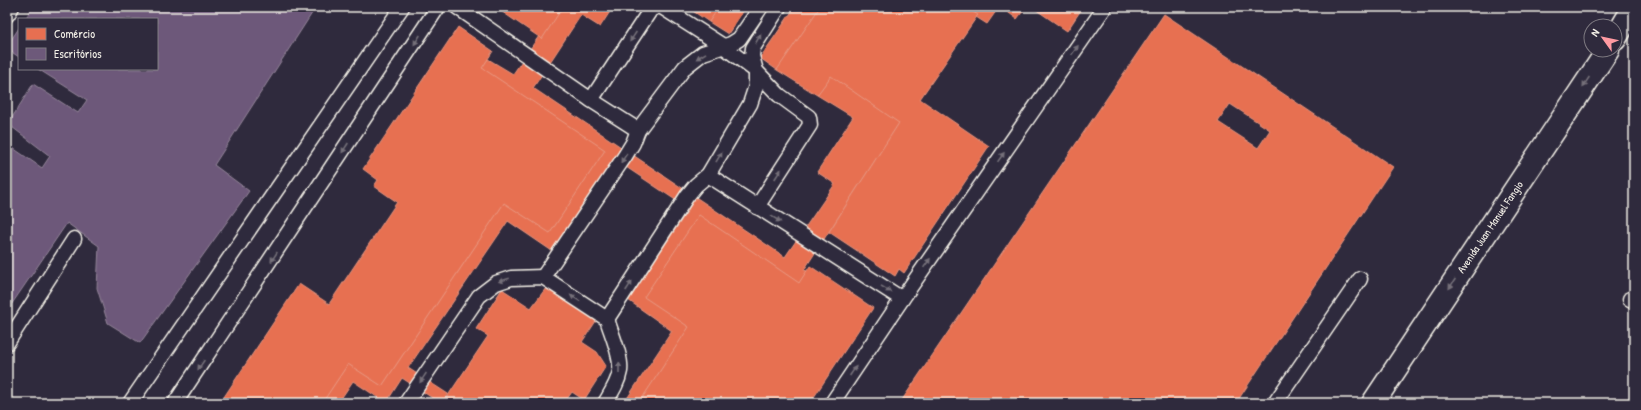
<svg xmlns="http://www.w3.org/2000/svg" width="1641" height="410" font-family="'Patrick Hand',sans-serif">
  <style>
    .shops { fill: #e76f51; stroke: #eb967e; fill-rule: evenodd }
    .offices { fill: #6d597a; stroke: #96879b }
    .lines { fill: none; stroke-linecap: round; stroke-linejoin: round }
    .lane-casing { stroke: #f4f1e8; stroke-width: 17 }
    .secondary-casing { stroke: #f4f1e8; stroke-width: 25 }
    .lane { stroke: #2f2a3d; stroke-width: 14 }
    .secondary { stroke: #2f2a3d; stroke-width: 22 }
    .oneway { fill: #747079 }
    .labels { text-anchor: middle; dominant-baseline: central; stroke-width: 4; stroke-linejoin: round; paint-order: stroke }
    .street-label { font-size: 11px; fill: #f4f1e8; stroke: #2f2a3d }
  </style>
  <rect width="100%" height="100%" fill="#2f2a3d"/>
  <filter id="ink" filterUnits="userSpaceOnUse"><feTurbulence type="fractalNoise" baseFrequency=".025" numOctaves="2"/><feDisplacementMap in="SourceGraphic" scale="8" xChannelSelector="R" yChannelSelector="G"/><feConvolveMatrix kernelMatrix="1 2 1 2 8 2 1 2 1" color-interpolation-filters="sRGB"/></filter>
  <g filter="url(#ink)">
    <g class="shops">
      <path d="M 495,7 L 563,7 L 542,39 Z"/>
      <path d="M 563,7 L 613,7 L 600,27 L 581,15 L 533,88 L 785,257 L 835,184 L 817,172 L 853,117 L 817,95 L 831,76 L 899,123 L 804,270 L 807,271 L 799,283 L 699,215 L 644,297 L 689,327 L 639,403 L 624,403 L 672,331 L 628,300 L 689,209 L 614,159 L 552,251 L 508,221 L 408,368 L 448,394 L 442,403 L 440,403 L 402,378 L 386,403 L 353,381 L 338,403 L 322,403 L 348,364 L 382,386 L 504,203 L 550,233 L 605,150 L 482,68 L 488,59 L 513,74 L 539,36 L 542,39 Z"/>
      <path d="M 687,7 L 719,7 L 709,22 Z"/>
      <path d="M 719,7 L 746,7 L 728,34 L 709,22 Z"/>
      <path d="M 795,7 L 820,7 L 777,70 L 760,58 Z"/>
      <path d="M 820,7 L 966,7 L 978,15 L 920,99 L 989,146 L 904,273 L 899,269 L 895,276 L 829,232 L 899,123 L 831,76 L 817,95 L 777,70 Z"/>
      <path d="M 966,7 L 999,7 L 987,24 L 976,17 L 978,15 Z"/>
      <path d="M 1001,7 L 1026,7 L 1017,19 Z"/>
      <path d="M 1032,7 L 1083,7 L 1067,31 Z"/>
      <path d="M 1164,14 L 1393,167 L 1236,403 L 900,403 ZM 1230,104 L 1270,130 L 1258,148 L 1218,122 Z"/>
      <path d="M 458,27 L 493,51 L 482,68 L 605,150 L 550,233 L 504,203 L 382,386 L 348,364 L 322,403 L 220,403 L 299,284 L 329,304 L 397,202 L 374,186 L 378,180 L 363,169 Z"/>
      <path d="M 699,215 L 799,283 L 810,266 L 873,308 L 810,403 L 639,403 L 689,327 L 644,297 Z"/>
      <path d="M 546,288 L 596,321 L 582,342 L 597,352 L 606,366 L 584,400 L 572,392 L 564,403 L 443,403 L 488,336 L 476,329 L 502,289 L 531,308 Z"/>
    </g>
    <g class="offices">
      <path d="M 33,7 L 316,7 L 214,165 L 249,191 L 140,343 L 108,323 L 97,288 L 99,246 L 67,223 L 7,311 L 7,144 L 42,168 L 50,156 L 8,124 L 33,84 L 78,113 L 87,100 L 38,69 L 157,69 L 157,19 L 25,19 Z"/>
      <path d="M 19,28 L 19,57 L 7,49 L 7,46 Z"/>
    </g>
    <g class="lines">
      <g class="lane-casing">
        <g id="lane">
          <path d="M 457,7 L 591,100 L 638,130"/>
          <path d="M 662,7 L 723,46 L 756,71 L 779,95 L 809,117 L 810,125 L 757,207"/>
          <path d="M 7,15 L 12,7"/>
          <path d="M 591,100 L 651,9 L 657,7"/>
          <path d="M 708,175 L 902,299"/>
          <path d="M 543,277 L 625,156 L 633,143 L 638,130 L 685,67 L 703,53 L 731,44 L 739,39 L 761,7"/>
          <path d="M 1630,299 L 1634,301"/>
          <path d="M 607,319 L 687,196 L 696,185 L 708,175 L 750,104 L 756,86 L 756,71 L 752,56 L 753,48 L 779,7"/>
          <path d="M 7,343 L 74,239"/>
          <path d="M 130,403 L 402,7"/>
          <path d="M 175,403 L 438,7"/>
          <path d="M 406,403 L 479,296 L 496,283 L 511,278 L 543,277 L 607,319 C 611,333 622,357 620,371 C 618,383 611,393 605,403"/>
          <path d="M 832,403 L 902,299 L 1105,7"/>
          <path d="M 1275,403 L 1360,279"/>
        </g>
      </g>
      <g class="secondary-casing">
        <g id="secondary">
          <path d="M 1615,39 L 1634,7"/>
          <path d="M 1373,403 L 1608,50"/>
        </g>
      </g>
      <use href="#lane" class="lane"/>
      <use href="#secondary" class="secondary"/>
    </g>
    <defs><path id="oneway-solid" d="M-6-.8H1V-3.2L6.5 0L1 3.2V.8H-6Z"/></defs>
    <g class="oneway">
      <use href="#oneway-solid" transform="translate(633 37) rotate(124)"/>
      <use href="#oneway-solid" transform="translate(758 39) rotate(-60)"/>
      <use href="#oneway-solid" transform="translate(417 40) rotate(123)"/>
      <use href="#oneway-solid" transform="translate(1075 50) rotate(-55)"/>
      <use href="#oneway-solid" transform="translate(701 56) rotate(148)"/>
      <use href="#oneway-solid" transform="translate(1586 82) rotate(124)"/>
      <use href="#oneway-solid" transform="translate(345 148) rotate(123)"/>
      <use href="#oneway-solid" transform="translate(719 157) rotate(-59)"/>
      <use href="#oneway-solid" transform="translate(1001 157) rotate(-55)"/>
      <use href="#oneway-solid" transform="translate(624 158) rotate(123)"/>
      <use href="#oneway-solid" transform="translate(778 174) rotate(-57)"/>
      <use href="#oneway-solid" transform="translate(776 219) rotate(32)"/>
      <use href="#oneway-solid" transform="translate(274 257) rotate(123)"/>
      <use href="#oneway-solid" transform="translate(927 263) rotate(-55)"/>
      <use href="#oneway-solid" transform="translate(504 280) rotate(163)"/>
      <use href="#oneway-solid" transform="translate(1452 284) rotate(124)"/>
      <use href="#oneway-solid" transform="translate(629 286) rotate(-57)"/>
      <use href="#oneway-solid" transform="translate(886 289) rotate(32)"/>
      <use href="#oneway-solid" transform="translate(575 298) rotate(-147)"/>
      <use href="#oneway-solid" transform="translate(201 365) rotate(124)"/>
      <use href="#oneway-solid" transform="translate(619 368) rotate(-90)"/>
      <use href="#oneway-solid" transform="translate(853 371) rotate(-56)"/>
      <use href="#oneway-solid" transform="translate(423 378) rotate(124)"/>
    </g>
  </g>
  <g class="labels">
    <g class="street-label">
      <text transform="translate(1490 227) rotate(-56)">Avenida Juan Manuel Fangio</text>
    </g>
  </g>
  <rect width="1641" height="410" fill="none" stroke="#2f2a3d" stroke-width="24"/>
  <rect x="12" y="12" width="1617" height="386" fill="none" stroke="#f4f1e8" stroke-width="1.5" filter="url(#ink)"/>
  <rect x="18" y="18" width="140" height="52" fill="#2f2a3d" stroke="#7e7a81"/>
  <rect x="26" y="28" width="20" height="12" fill="#e76f51" stroke="#7e7a81"/>
  <text x="54" y="38" font-size="12" fill="#f4f1e8">Comércio</text>
  <rect x="26" y="48" width="20" height="12" fill="#6d597a" stroke="#7e7a81"/>
  <text x="54" y="58" font-size="12" fill="#f4f1e8">Escritórios</text>
  <g transform="translate(1603 38) rotate(303)"><circle r="19" fill="#2f2a3d" stroke="#7e7a81"/>
  <path d="M0-3L7 15L0 10L-7 15Z" fill="#ff9aa2"/>
  <text y="-6" font-size="11" font-weight="bold" text-anchor="middle" fill="#f4f1e8">N</text>
  </g>
</svg>
